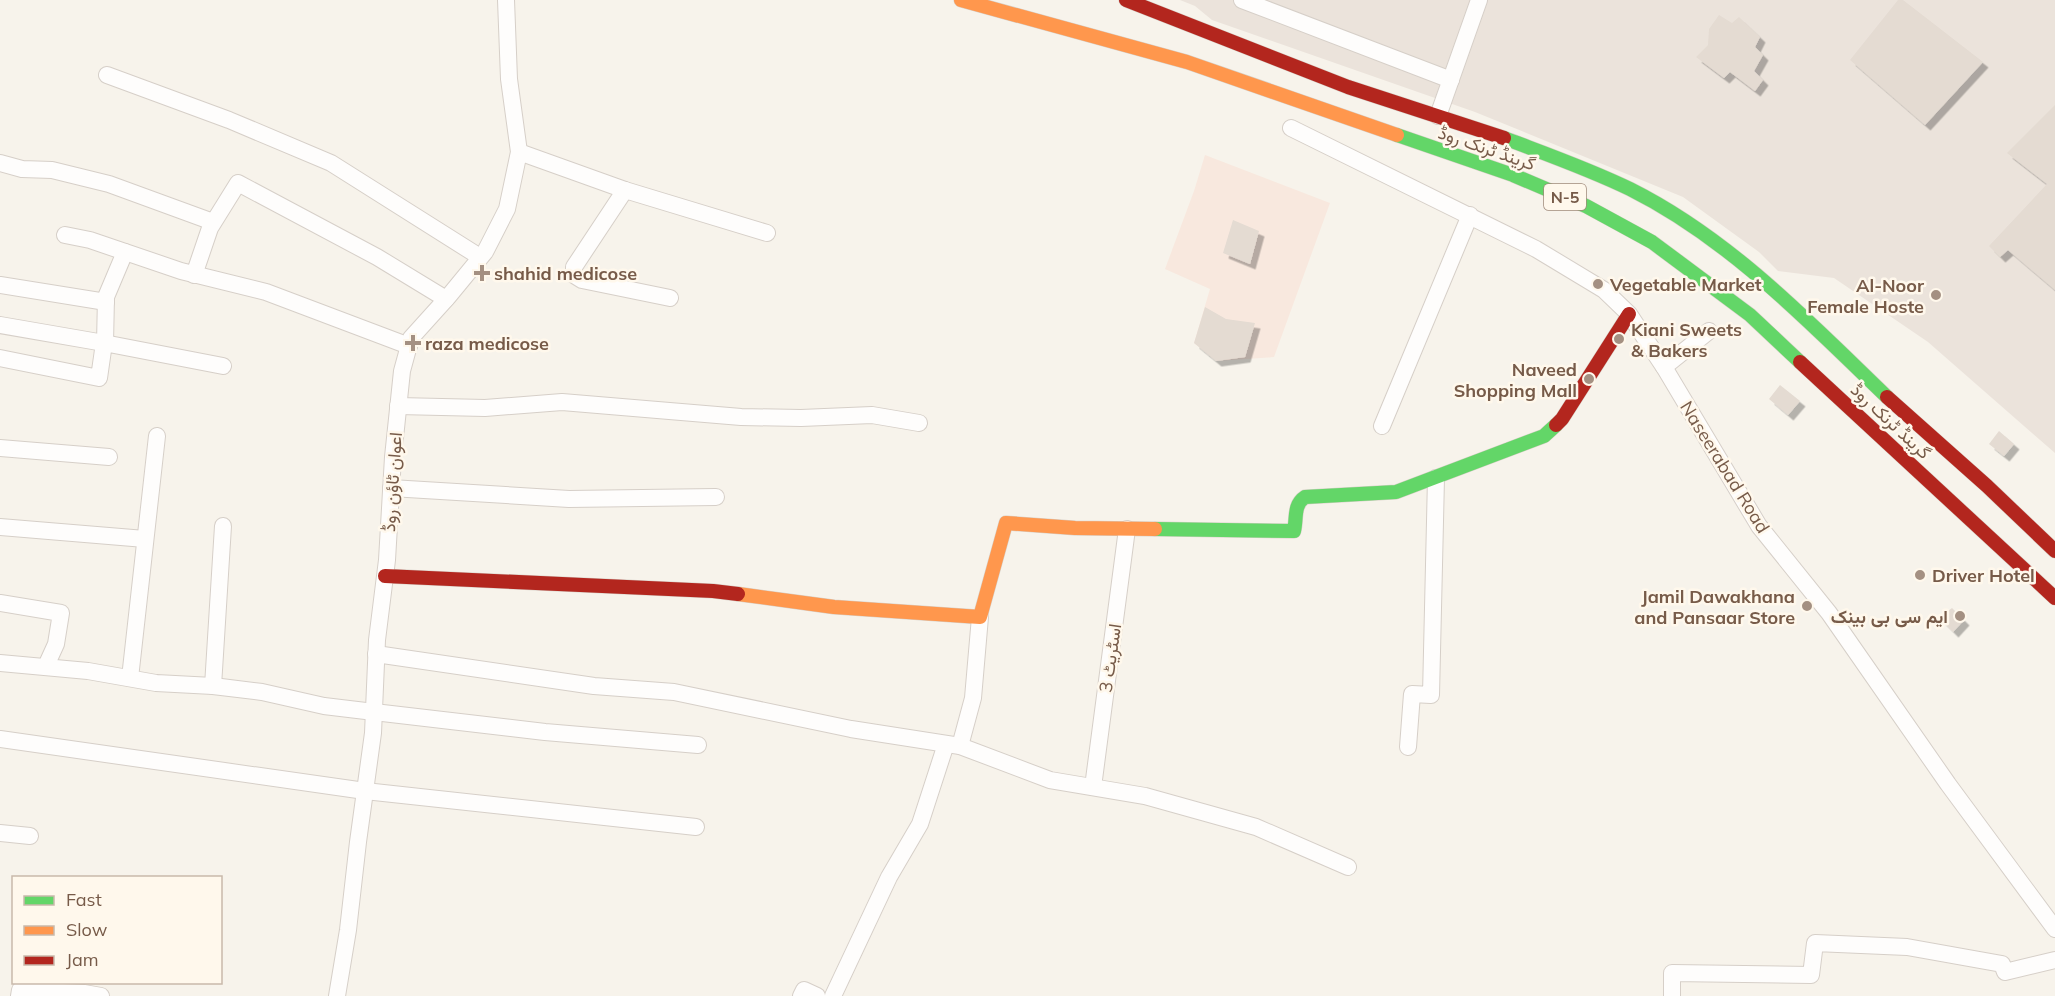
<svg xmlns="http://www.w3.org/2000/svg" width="2055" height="996" font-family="Mulish,Vazirmatn,sans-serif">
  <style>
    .commercial { fill: #f8e8de }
    .industrial { fill: #ebe3db }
    .building { fill: #e4dbd2; filter: url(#shadow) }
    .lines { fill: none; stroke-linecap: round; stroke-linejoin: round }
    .street-casing { stroke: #d6cfc8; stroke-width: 18 }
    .fast-casing { stroke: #d7cfc7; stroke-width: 15 }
    .slow-casing { stroke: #d7cfc7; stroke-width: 15 }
    .jam-casing { stroke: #d7cfc7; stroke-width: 15 }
    .street { stroke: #fefdfc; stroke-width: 16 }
    .fast { stroke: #63d668; stroke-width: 14 }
    .slow { stroke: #ff974d; stroke-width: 14 }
    .jam { stroke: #b3261e; stroke-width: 14 }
    .poi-dot { fill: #a49082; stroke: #fff8ec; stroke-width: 2 }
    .labels { text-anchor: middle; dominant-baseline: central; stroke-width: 5; stroke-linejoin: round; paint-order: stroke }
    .shield { fill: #fff8ec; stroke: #a08a7a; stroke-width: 1.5 }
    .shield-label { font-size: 16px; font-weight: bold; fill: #775b49 }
    .street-label { font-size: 18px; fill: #775b49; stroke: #fff8ec }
    .poi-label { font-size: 18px; font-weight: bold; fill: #775b49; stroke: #fff8ec; text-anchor: start }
  </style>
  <defs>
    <filter id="shadow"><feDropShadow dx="5.5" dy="5.5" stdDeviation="0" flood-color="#0004"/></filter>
  </defs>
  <rect width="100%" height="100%" fill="#f7f3eb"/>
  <path class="commercial" d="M 1205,155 L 1330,203 L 1274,357 L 1216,361 L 1194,343 L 1210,289 L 1165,269 L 1194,191 Z"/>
  <path class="industrial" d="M 1180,0 L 2055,0 L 2055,453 L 1928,342 L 1834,278 L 1778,271 L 1759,252 L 1683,197 L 1475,112 L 1212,20 L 1195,6 Z"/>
  <g class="building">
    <path d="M 1898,0 L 1903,0 L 1983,62 L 1925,125 L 1850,60 Z"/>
    <path d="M 1719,15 L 1732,23 L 1739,17 L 1760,37 L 1755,47 L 1763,55 L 1754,71 L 1763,80 L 1755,91 L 1730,72 L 1724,78 L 1696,57 L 1708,45 L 1709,29 Z"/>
    <path d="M 2055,105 L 2055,290 L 2008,250 L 2000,257 L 1989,246 L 2047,184 L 2007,153 Z"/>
    <path d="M 1233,220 L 1259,231 L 1250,264 L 1223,253 Z"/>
    <path d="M 1205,307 L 1226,319 L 1255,323 L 1245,357 L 1216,361 L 1194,343 Z"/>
    <path d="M 1780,385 L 1800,401 L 1788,415 L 1769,399 Z"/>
    <path d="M 1999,431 L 2014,444 L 2004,456 L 1989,444 Z"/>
    <path d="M 1952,608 L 1964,620 L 1953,632 L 1939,618 Z"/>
  </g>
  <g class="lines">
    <g class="street-casing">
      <g id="street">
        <path d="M 1242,0 L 1451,80"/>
        <path d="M 107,75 L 229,120 L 331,163 L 480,257"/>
        <path d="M 1438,116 L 1479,0"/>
        <path d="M 1291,128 L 1536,249 L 1604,290 L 1629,314 L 1664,367 L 1759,526 L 1829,613 L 1948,784 L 2055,929"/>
        <path d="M 519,152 L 625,190 L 767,233"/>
        <path d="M 0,163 L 22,169 L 52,170 L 109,184 L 213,222"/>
        <path d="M 625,190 L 574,267 L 574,275 L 582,280 L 670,298"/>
        <path d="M 65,235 L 90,240 L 181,271 L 266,292 L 409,346"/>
        <path d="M 194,275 L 210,228 L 238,183 L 377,257 L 446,299"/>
        <path d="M 0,285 L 106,302"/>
        <path d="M 0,325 L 104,343"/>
        <path d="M 105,343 L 106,297 L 125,252"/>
        <path d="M 0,358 L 99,378 L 104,343 L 223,366"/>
        <path d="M 1664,367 L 1709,331"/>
        <path d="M 398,406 L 485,408 L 562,402 L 741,417 L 801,418 L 872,415 L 919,423"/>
        <path d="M 1382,426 L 1470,215"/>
        <path d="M 0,448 L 109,457"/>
        <path d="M 391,488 L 569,499 L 716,497"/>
        <path d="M 0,527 L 145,539"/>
        <path d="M 0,603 L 61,613 L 56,644 L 46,666"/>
        <path d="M 376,654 L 594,686 L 674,692 L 851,729 L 960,746 L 1050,780 L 1145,796 L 1256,827 L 1348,867"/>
        <path d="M 0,663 L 88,671 L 156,683 L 213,686 L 262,692 L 324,706 L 374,712 L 545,732 L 698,745"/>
        <path d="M 130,678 L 157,436"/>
        <path d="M 213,686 L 223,526"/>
        <path d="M 0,739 L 365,791 L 696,827"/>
        <path d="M 960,746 L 973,698 L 980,617"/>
        <path d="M 1408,747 L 1412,694 L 1431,695 L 1436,478"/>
        <path d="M 1093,787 L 1127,529"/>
        <path d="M 0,833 L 30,836"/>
        <path d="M 19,996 L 20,990 L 84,993 L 101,996"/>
        <path d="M 337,996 L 348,930 L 358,842 L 373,733 L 377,640 L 387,560 L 393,457 L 402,371 L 411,338 L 448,297 L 485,252 L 507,209 L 519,152 L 509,79 L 506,0"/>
        <path d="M 801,996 L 804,990 L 817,996"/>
        <path d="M 833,996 L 889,877 L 920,824 L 946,744"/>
        <path d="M 1672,996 L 1672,973 L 1811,975 L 1815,943 L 1907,947 L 2002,964 L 2005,972 L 2055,960"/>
      </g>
    </g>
    <g class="fast-casing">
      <g id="fast">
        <path d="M 1397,135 L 1513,175 L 1586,206 L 1652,242 L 1750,315 L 1800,362"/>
        <path d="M 1504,138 C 1546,154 1589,169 1630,189 C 1730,239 1808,321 1887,397"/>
        <path d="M 1155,529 L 1294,531 C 1297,519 1293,505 1305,497 L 1396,492 L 1544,436 L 1556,425"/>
      </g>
    </g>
    <g class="slow-casing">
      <g id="slow">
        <path d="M 961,0 L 1187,62 L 1397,135"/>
        <path d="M 738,594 L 834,607 L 980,617 L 1006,523 L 1075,528 L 1155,529"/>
      </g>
    </g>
    <g class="jam-casing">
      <g id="jam">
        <path d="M 1126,0 L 1348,87 L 1504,138"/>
        <path d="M 1800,362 L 2055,598"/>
        <path d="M 1887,397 L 1987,486 L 2055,551"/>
        <path d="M 1556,425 L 1562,419 L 1629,314"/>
        <path d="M 385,576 L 713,591 L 738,594"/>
      </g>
    </g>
    <use href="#street" class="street"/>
    <use href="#fast" class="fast"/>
    <use href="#slow" class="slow"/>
    <use href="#jam" class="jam"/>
  </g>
  <g class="poi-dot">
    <path d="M479 264h6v6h6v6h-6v6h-6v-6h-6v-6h6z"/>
    <circle cx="1598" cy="284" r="6"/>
    <circle cx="1936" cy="295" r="6"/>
    <circle cx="1619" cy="339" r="6"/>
    <path d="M410 334h6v6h6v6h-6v6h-6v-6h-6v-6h6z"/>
    <circle cx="1589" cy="379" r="6"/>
    <circle cx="1920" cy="575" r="6"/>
    <circle cx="1807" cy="606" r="6"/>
    <circle cx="1960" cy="616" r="6"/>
  </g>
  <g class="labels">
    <rect class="shield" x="1544" y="184" width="42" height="26" rx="4.5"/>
    <g class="shield-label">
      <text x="1565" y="197">N-5</text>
    </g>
    <g class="street-label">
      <text transform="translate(1487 148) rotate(19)">گرینڈ ٹرنک روڈ</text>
      <text transform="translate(1891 421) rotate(43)">گرینڈ ٹرنک روڈ</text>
      <text transform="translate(1725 467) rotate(58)">Naseerabad Road</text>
      <text transform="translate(392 482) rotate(-86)">اعوان ٹاؤن روڈ</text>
      <text transform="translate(1110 658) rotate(-82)">اسٹریٹ 3</text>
    </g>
    <g class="poi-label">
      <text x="494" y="273">shahid medicose</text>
      <text x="1610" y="284">Vegetable Market</text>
      <text x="1924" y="285" text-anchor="end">Al-Noor<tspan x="1924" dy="21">Female Hoste</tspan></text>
      <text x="1631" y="329">Kiani Sweets<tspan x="1631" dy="21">&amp; Bakers</tspan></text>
      <text x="425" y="343">raza medicose</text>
      <text x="1577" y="369" text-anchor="end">Naveed<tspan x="1577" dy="21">Shopping Mall</tspan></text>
      <text x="1932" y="575">Driver Hotel</text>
      <text x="1795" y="596" text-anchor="end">Jamil Dawakhana<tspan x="1795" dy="21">and Pansaar Store</tspan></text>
      <text x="1948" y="616" text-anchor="end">ایم سی بی بینک</text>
    </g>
  </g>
  <rect x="12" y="876" width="210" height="108" fill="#fff8ec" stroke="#c9b9ab" stroke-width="1.5"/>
  <rect x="24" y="896" width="30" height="9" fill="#63d668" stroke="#c9b9ab" stroke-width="1.5"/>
  <text x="66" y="906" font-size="18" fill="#775b49">Fast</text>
  <rect x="24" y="926" width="30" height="9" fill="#ff974d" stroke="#c9b9ab" stroke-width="1.5"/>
  <text x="66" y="936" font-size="18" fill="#775b49">Slow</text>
  <rect x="24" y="956" width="30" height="9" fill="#b3261e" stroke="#c9b9ab" stroke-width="1.5"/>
  <text x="66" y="966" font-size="18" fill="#775b49">Jam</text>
</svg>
